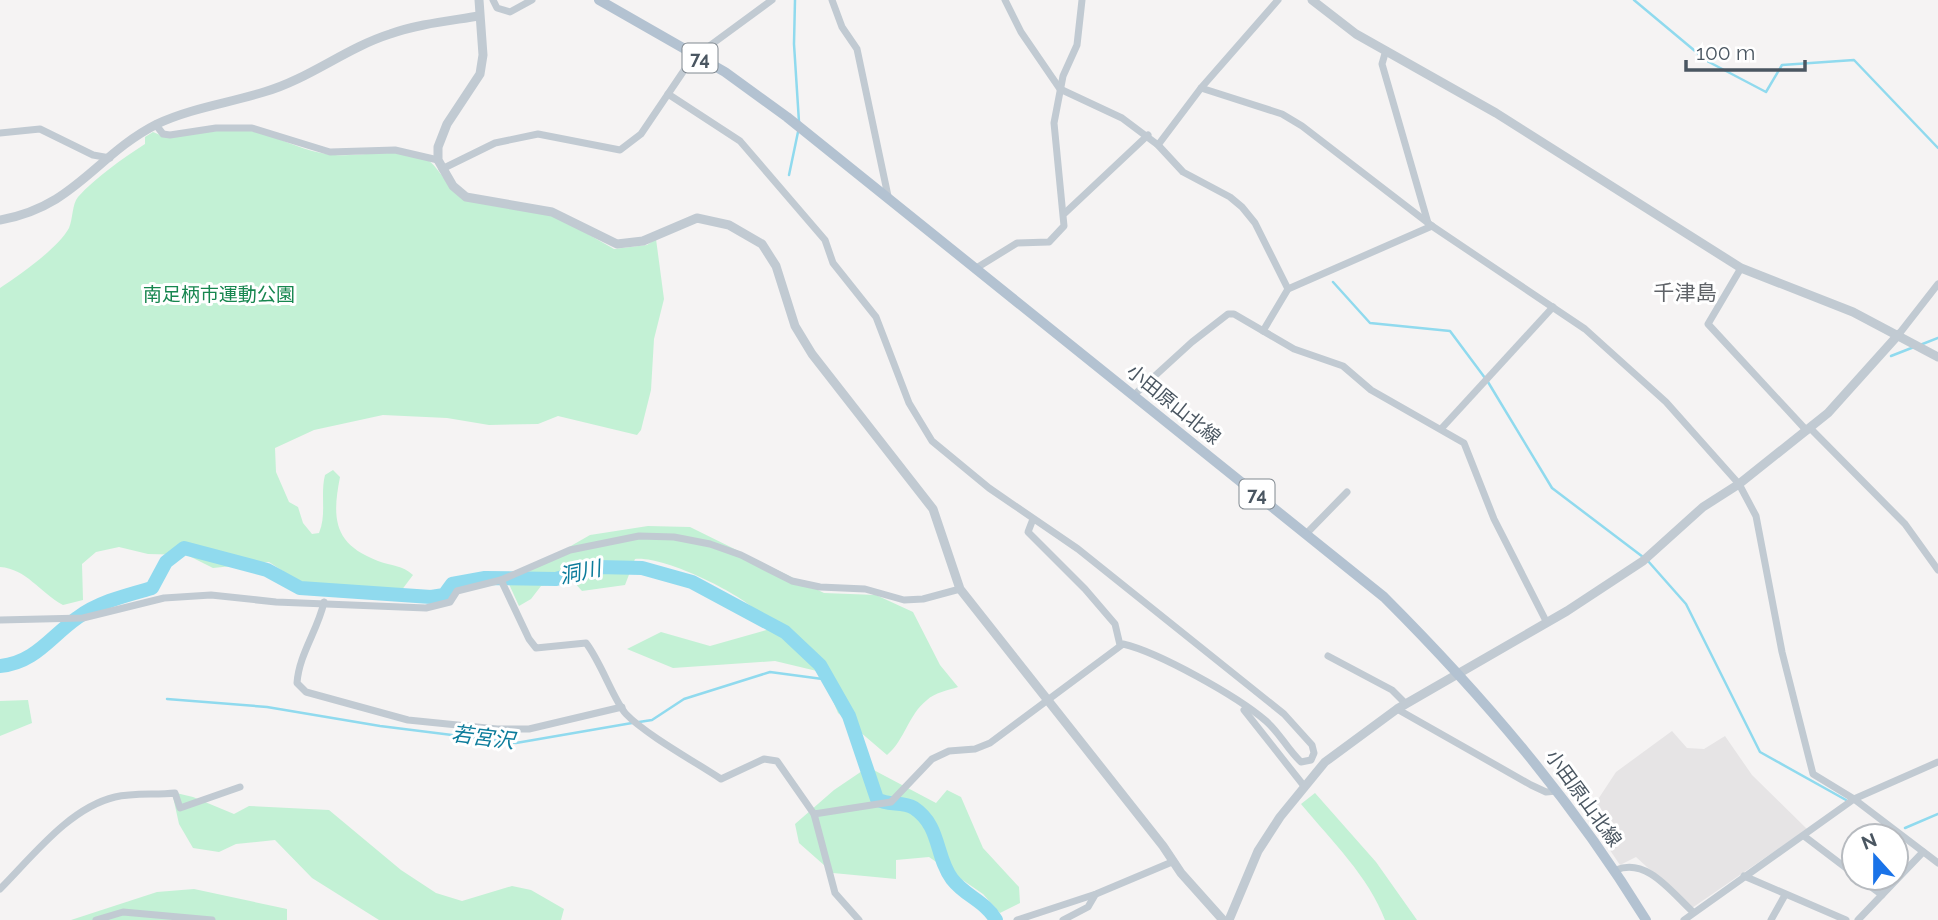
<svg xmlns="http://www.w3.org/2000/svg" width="1938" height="920" font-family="Raleway,'Noto Sans JP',sans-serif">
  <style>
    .education { fill: #e6e4e5 }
    .green { fill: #c3f1d5 }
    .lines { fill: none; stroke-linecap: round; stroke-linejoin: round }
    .stream { stroke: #90daee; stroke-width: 2.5 }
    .river { stroke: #90daee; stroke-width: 14 }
    .minor-tunnel { stroke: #caccce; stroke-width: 7; stroke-dasharray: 7 3.5; stroke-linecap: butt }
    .minor { stroke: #c1cad2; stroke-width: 7 }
    .tertiary { stroke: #c1cad2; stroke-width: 9 }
    .primary { stroke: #b3c2d1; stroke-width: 10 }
    .labels { text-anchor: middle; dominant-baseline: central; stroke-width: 6; stroke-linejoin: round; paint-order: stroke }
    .shield { fill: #fff; stroke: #808990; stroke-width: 2 }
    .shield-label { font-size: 18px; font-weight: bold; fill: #4a5661 }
    .park-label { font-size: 19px; fill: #17864f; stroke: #fff }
    .street-label { font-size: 19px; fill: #4a5661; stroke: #fff }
    .neighbourhood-label { font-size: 21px; fill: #5f6368; stroke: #fff }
    .water-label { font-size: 21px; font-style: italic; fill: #0c7c9b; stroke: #fff }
  </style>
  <rect width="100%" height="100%" fill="#f5f3f3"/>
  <path class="education" d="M 1672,731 L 1687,748 L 1704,749 L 1725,736 L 1752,775 L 1807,829 L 1692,908 L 1636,857 L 1620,865 L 1587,816 L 1616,772 Z"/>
  <g class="green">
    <path d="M 233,129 C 265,129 291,147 321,153 C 357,161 394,144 429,161 C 436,165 451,191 465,200 L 558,217 L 614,249 L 647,245 L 656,239 L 664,299 L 654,339 L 651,390 L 641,430 L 637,435 L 558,416 L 538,424 L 489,425 L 447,418 L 383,415 L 314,430 L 275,448 L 276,472 L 289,502 L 298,507 L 303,523 L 312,534 L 319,533 C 327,514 320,495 325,475 L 333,470 L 340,477 C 332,518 333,544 378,561 C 392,566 402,565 413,575 L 401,591 L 301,583 L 269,562 L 213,568 L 187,555 L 148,554 L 119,547 L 96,552 L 82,564 L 83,600 L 63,605 C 39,592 27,569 0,567 L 0,288 C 20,275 58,248 69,228 C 73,219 72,204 78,197 C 96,177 122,159 145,144 L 145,137 L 153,132 L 165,137 Z"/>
    <path d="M 648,526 L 690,527 L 824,593 L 876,595 L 913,612 L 940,665 L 958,687 C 949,690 934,693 927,700 C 908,715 905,740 887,755 L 838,713 L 821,672 L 775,661 L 673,668 L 627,649 L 661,632 L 710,646 L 770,629 C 766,623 762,615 757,611 C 735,591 664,556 635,559 L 625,585 L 582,591 L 573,581 L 541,586 L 531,599 L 519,606 L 508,582 L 590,535 Z"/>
    <path d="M 28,700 L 32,723 L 0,736 L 0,701 Z"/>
    <path d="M 868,767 L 936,803 L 947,790 L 961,797 L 983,848 L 1019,887 L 1020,903 L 1000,913 L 983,894 L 929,857 L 896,860 L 896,879 L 833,873 L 799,843 L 795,824 L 834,790 Z"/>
    <path d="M 172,792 L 193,797 L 234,814 L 249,806 L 329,810 L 401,870 L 436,893 L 462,901 L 512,886 L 531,890 L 564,909 L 561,920 L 379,920 L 312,878 L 275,840 L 236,844 L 219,852 L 193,848 L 179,824 Z"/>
    <path d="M 1315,793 L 1376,862 L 1417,920 L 1385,920 C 1369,877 1331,840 1301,804 Z"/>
    <path d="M 194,889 L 287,909 L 287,920 L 71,920 L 157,892 Z"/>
  </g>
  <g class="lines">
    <g class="stream">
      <path d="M 795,0 L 794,44 L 799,122"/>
      <path d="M 1634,0 L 1707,61 L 1766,92 L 1782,65 L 1854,60 L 1938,148"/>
      <path d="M 789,175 L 798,132"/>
      <path d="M 1333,282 L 1370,323 L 1450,331 L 1488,382 L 1552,488 L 1643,557"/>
      <path d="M 1920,345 L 1938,338"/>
      <path d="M 1891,356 L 1914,347"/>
      <path d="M 1648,561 L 1686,604 L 1760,752 L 1846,800"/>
      <path d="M 167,699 L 267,707 L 380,726 L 516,743 L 632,723"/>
      <path d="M 639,722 L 652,720 L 684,699 L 770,672 L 830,680"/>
      <path d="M 1905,828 L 1938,814"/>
    </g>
    <path class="river" d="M 0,666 C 35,663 51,636 77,618 C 98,602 127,595 152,588 L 166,562 L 184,548 L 267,570 L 300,588 L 431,597 L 444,595 L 452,584 L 485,578 L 556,579 L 597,567 L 642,568 L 692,582 L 785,632 L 820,665 L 849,716 L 877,799 C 887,806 903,801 914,808 C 941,826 935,856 952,879 C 965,896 985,901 996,920"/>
    <path class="minor-tunnel" d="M 689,63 L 708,47"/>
    <g class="minor">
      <path d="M 493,0 L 497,8 L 510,12 L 532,0"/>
      <path d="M 832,0 L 842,27 L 857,49 L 888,196"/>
      <path d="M 1005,0 L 1021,32 L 1060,89 L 1122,118 L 1158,145 L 1183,172 L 1230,197 L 1242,207 L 1255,223 L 1288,289"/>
      <path d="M 708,47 L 772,0"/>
      <path d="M 1386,50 L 1382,64 L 1428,223"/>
      <path d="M 1201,88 L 1282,114 L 1302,126 L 1432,226 L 1585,329 L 1666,402 L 1739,484 L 1756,516 L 1782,652 L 1813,774 L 1854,799 L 1938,863"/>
      <path d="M 668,94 L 740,141 L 825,240 L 833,263 L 876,317 L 909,403 L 932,441 L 989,488 L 1078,549 L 1284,714 L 1312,745 L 1314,753 L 1311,760 L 1301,762 C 1287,749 1280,733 1266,721 C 1237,696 1158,652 1123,644 L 990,743 L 975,749 L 949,751 L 932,759 L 891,802 L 814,814"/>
      <path d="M 156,125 L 163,134 L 170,135 L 216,128 L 252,128 L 330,152 L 395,150 L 438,160"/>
      <path d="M 0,133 L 40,129 L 93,155 L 110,158"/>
      <path d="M 1158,145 L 1201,88 L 1278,0"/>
      <path d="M 442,169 L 495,143 L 538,134 L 620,150 L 641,134 L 689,63"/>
      <path d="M 1065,213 L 1148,135"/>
      <path d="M 978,267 L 1017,243 L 1049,242 L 1064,226 L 1054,123 L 1063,76 L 1077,45 L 1082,0"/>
      <path d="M 1741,268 L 1708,324 L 1807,431"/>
      <path d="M 1263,331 L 1288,289 L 1432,226"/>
      <path d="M 1899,334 L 1938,284"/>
      <path d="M 1135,394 L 1192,342 L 1228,314 L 1234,314 L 1294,349 L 1343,366 L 1371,390 L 1464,443 L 1494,519 L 1547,623"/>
      <path d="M 1810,428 L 1905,524 L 1938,570"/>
      <path d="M 1441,429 L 1553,307"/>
      <path d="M 1033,519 L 1028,532 L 1085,589 L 1115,624 L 1120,645"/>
      <path d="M 1306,534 L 1347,492"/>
      <path d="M 501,580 L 529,639 L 536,648 L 586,643 C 601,662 614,701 626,714 C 645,734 697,763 721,779 L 764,759 L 777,761 L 814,814 L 835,893 L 859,920"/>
      <path d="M 324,602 C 318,630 299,654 297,683 L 306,692 L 408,720 L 497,729 L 529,729 L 622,707"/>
      <path d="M 0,620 L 83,618 L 164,598 L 211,595 L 276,602 L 426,608 L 450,602 L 457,591 L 501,580 L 570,550 L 639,536 L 674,537 L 710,544 L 741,555 L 792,581 L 820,587 L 865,589 L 904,600 L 923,599 L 960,589"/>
      <path d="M 1328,656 L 1392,690 L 1406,704"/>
      <path d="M 1397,709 L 1531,785 L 1546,792 L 1557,791"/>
      <path d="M 1244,710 L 1304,786"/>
      <path d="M 1804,836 L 1854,874"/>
      <path d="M 1616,870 C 1647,857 1672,893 1693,912"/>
      <path d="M 1744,876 L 1846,920"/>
      <path d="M 1859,878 L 1882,895"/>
      <path d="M 0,889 C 32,857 69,808 115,797 C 133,793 156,795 175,793 L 180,808 L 240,787"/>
      <path d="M 96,920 L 123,912 L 212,920"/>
      <path d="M 1017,920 L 1096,894 L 1172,862"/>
      <path d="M 1063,920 L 1088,907 L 1095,895"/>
      <path d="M 1684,920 L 1854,799 L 1938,762"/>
      <path d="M 1771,920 L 1785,895"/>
      <path d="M 1858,920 L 1923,852"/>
    </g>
    <g class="tertiary">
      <path d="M 479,0 L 483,55 L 480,74 L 447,124 L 438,147 L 438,160 L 453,186 L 466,197 L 552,212 L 617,244 L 643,241 L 697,218 L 729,225 L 762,244 L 776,266 L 795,326 L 812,354 L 933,509 L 960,589 L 1163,846 L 1181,873 L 1223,920"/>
      <path d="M 1312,0 L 1356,34 L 1496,113 L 1741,268 L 1853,312 L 1938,357"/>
      <path d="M 0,220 C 75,207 96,155 157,124 C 191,108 229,103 264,92 C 309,79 346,48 390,34 C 418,24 449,21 479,16"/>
      <path d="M 1229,920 L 1258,851 L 1280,817 L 1325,762 L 1397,709 L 1567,611 L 1643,561 L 1703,507 L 1739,484 L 1828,413 L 1899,334"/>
    </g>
    <path class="primary" d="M 599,0 L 725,72 L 787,117 L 1384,597 C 1483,696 1572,800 1646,920"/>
  </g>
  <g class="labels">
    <g class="shield">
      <rect x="682.5" y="43.5" width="35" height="29" rx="5"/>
      <rect x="1239.5" y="479.5" width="35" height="29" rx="5"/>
    </g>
    <g class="shield-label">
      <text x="700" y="58">74</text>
      <text x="1257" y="494">74</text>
    </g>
    <g class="park-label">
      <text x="219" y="294">南足柄市運動公園</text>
    </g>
    <g class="street-label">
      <text transform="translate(1174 404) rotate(39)">小田原山北線</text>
      <text transform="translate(1584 798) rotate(54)">小田原山北線</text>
    </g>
    <g class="neighbourhood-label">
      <text x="1685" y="292">千津島</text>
    </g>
    <g class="water-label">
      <text transform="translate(580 572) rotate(-12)">洞川</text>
      <text transform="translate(483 737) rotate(7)">若宮沢</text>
    </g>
  </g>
  <g transform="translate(1875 857) rotate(339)"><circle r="33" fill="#ffffff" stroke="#b7bbc0" stroke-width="2"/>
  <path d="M0-5L12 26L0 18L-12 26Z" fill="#1a73e8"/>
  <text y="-10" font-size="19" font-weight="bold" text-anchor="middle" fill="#4a5661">N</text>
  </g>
  <path d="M1686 60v10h119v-10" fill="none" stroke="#4a5661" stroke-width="3.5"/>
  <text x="1696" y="60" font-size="21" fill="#4a5661" stroke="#ffffff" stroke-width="5" paint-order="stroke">100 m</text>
</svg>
